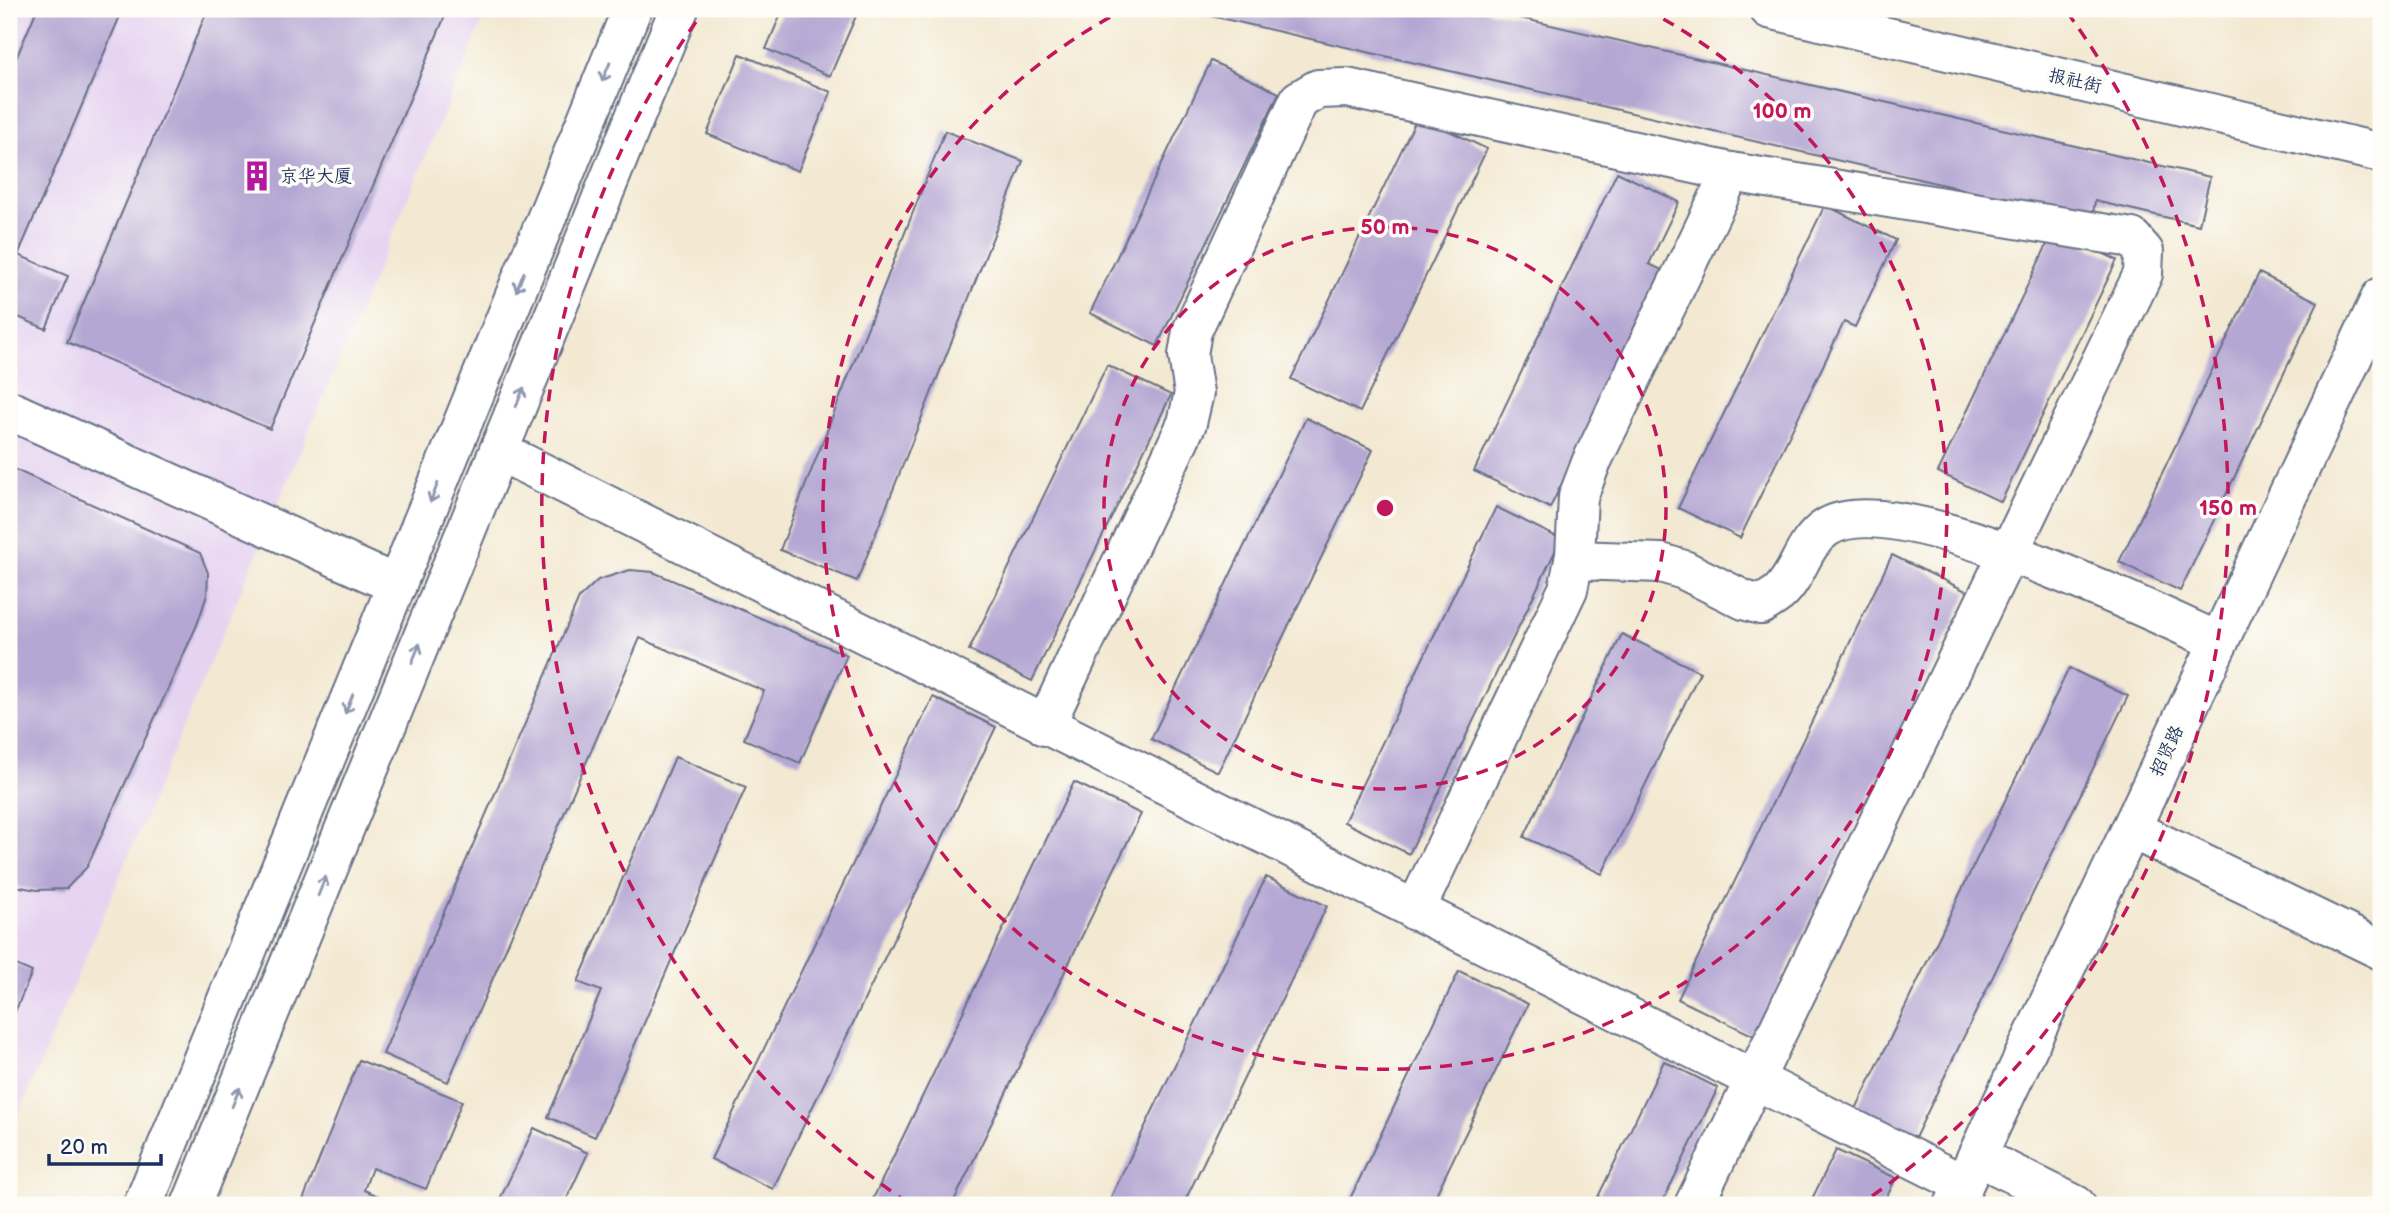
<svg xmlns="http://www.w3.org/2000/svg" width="2390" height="1214" font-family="'Balsamiq Sans','LXGW WenKai TC',sans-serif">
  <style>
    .built { fill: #e5d3f1 }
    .building { fill: #b5a7d3 }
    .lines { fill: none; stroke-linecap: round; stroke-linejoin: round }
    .minor-casing { stroke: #677087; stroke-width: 42 }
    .major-casing { stroke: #677087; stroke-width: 42 }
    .minor { stroke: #fff; stroke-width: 38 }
    .major { stroke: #fff; stroke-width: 38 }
    .oneway { stroke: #8d97ae }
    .ring { fill: none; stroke: #c2185b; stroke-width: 3.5; stroke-dasharray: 12 9 }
    .labels { text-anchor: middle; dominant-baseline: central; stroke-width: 7; stroke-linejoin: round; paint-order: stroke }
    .street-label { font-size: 18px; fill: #1b2f5e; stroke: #fdfcf7 }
    .poi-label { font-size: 18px; fill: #1b2f5e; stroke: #fdfcf7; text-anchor: start }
    .centre { fill: #c2185b; stroke: #fdfcf7; stroke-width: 3.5 }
    .ring-label { font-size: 21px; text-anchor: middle; font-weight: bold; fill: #c2185b; stroke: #fdfcf7; stroke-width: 7; stroke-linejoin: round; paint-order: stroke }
  </style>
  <rect width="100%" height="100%" fill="#fdfcf7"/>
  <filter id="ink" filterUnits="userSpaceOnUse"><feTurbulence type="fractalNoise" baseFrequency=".0143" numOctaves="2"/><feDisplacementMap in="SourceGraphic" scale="14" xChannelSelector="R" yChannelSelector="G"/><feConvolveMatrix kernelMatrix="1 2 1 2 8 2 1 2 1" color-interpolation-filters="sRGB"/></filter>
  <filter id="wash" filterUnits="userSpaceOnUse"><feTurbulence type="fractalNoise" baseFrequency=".00686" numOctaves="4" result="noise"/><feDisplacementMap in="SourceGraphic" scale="28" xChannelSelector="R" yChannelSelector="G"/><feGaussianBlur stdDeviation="1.57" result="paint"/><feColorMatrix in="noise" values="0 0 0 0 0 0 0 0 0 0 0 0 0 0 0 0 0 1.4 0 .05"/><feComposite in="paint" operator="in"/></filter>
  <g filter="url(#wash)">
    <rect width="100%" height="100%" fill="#f3e9d2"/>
    <path class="built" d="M 9,9 L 488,9 L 9,1137 Z"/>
    <g id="blocks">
      <g class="building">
        <path d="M 37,9 L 123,9 L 18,255 L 68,276 L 46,329 L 9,313 L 9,75 Z"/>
        <path d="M 208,9 L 448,9 L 270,429 L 67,342 Z"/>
        <path d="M 783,9 L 859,9 L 830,76 L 766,49 Z"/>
        <path d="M 1181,9 L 1481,9 L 2210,177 L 2199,225 L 2095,201 L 2092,219 Z"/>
        <path d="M 740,54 L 831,92 L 798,171 L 707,134 Z"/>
        <path d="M 1211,61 L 1279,93 L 1157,346 L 1090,313 Z"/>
        <path d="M 1418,116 L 1487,149 L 1360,412 L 1291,379 Z"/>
        <path d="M 945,131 L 1023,161 L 857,581 L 780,550 Z"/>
        <path d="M 1617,172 L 1679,202 L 1649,264 L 1664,271 L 1550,508 L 1474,471 Z"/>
        <path d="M 1825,205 L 1896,240 L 1855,327 L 1844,322 L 1740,538 L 1678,508 Z"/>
        <path d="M 2054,230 L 2117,260 L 2001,502 L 1938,472 Z"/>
        <path d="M 2259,273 L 2318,302 L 2180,591 L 2119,562 Z"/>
        <path d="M 1107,365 L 1171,395 L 1032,681 L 969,650 Z"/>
        <path d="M 1306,418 L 1373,450 L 1218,772 L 1151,739 Z"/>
        <path d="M 9,467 L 200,553 L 208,573 L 207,595 L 197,625 L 87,867 L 66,889 L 37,890 L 9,885 Z"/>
        <path d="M 1496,507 L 1561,539 L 1409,854 L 1344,822 Z"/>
        <path d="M 1892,555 L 1968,592 L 1754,1036 L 1678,999 Z"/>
        <path d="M 630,570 L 653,572 L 847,655 L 800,763 L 744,739 L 764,691 L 640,638 L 448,1082 L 383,1054 L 579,598 L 598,580 Z"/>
        <path d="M 1622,634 L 1700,672 L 1602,874 L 1524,837 Z"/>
        <path d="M 2069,668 L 2128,696 L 1915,1138 L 1856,1109 Z"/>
        <path d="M 933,697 L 996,727 L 773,1189 L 711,1159 Z"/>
        <path d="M 675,757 L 746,787 L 595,1137 L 548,1117 L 601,991 L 578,982 Z"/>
        <path d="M 1074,782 L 1141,814 L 952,1205 L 870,1205 Z"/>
        <path d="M 1266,877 L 1327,906 L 1183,1205 L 1107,1205 Z"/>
        <path d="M 9,962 L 32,972 L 9,1026 Z"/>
        <path d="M 1459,971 L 1528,1004 L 1431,1205 L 1347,1205 Z"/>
        <path d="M 359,1060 L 462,1101 L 426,1189 L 372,1168 L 364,1190 L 399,1205 L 301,1205 Z"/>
        <path d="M 1664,1061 L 1718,1088 L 1661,1205 L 1594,1205 Z"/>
        <path d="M 534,1128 L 588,1153 L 564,1205 L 497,1205 Z"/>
        <path d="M 1836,1150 L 1896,1178 L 1883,1205 L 1809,1205 Z"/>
      </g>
    </g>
  </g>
  <g filter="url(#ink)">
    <use href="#blocks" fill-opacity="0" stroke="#677087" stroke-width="2"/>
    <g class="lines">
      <g class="minor-casing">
        <g id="minor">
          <path d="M 1769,9 L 2381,153"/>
          <path d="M 9,410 L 397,585"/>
          <path d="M 499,451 L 1963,1184"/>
          <path d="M 1574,560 L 1661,563 L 1684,570 L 1744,600 L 1761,605 C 1767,601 1774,597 1779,593 C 1799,575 1802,544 1826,528 C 1891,485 2149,610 2219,642"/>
          <path d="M 1045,726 L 1187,423 L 1194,393 L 1188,355 L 1192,331 L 1299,100 L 1318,89 L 1347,88 L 1731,172 L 2132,238 L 2144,252 L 2143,274 L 1694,1205"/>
          <path d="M 2131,829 L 2381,950"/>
          <path d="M 1415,911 L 1568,589 L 1575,556 L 1578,497 L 1591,463 L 1731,172"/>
          <path d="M 1977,1156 L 2076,1205"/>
          <path d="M 1954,1205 L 2381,297"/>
        </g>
      </g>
      <g class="major-casing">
        <g id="major">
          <path d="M 143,1205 L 632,9"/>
          <path d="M 191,1205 L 679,9"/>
        </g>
      </g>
      <use href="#minor" class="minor"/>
      <use href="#major" class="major"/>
    </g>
    <defs><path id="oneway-shaft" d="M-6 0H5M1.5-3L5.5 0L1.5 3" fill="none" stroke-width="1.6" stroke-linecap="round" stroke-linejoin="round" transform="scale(1.75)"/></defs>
    <g class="oneway">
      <use href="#oneway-shaft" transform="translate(606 72) rotate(113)"/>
      <use href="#oneway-shaft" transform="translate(520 282) rotate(112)"/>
      <use href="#oneway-shaft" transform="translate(520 397) rotate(-68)"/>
      <use href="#oneway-shaft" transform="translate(434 493) rotate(112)"/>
      <use href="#oneway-shaft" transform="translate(416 653) rotate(-68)"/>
      <use href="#oneway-shaft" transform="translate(349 704) rotate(112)"/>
      <use href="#oneway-shaft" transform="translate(322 886) rotate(-68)"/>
      <use href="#oneway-shaft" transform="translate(236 1097) rotate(-68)"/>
    </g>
  </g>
  <g class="ring">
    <circle cx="1385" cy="508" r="281"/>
    <path d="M1645 9A562 562 0 1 1 1125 9"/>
    <path d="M908 1203A843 843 0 0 1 703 12M2067 12A843 843 0 0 1 1862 1203"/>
  </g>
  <defs>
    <g id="building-bare" transform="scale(2.415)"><path d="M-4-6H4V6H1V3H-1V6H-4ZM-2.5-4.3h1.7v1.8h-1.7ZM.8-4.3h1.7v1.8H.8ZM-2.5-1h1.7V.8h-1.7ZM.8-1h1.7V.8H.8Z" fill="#b5179e" stroke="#fdfcf7" stroke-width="2.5" paint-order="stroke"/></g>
  </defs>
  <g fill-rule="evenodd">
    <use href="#building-bare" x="257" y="176"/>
  </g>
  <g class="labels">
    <g class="street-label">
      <text transform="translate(2075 81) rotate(13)">报社街</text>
      <text transform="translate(2167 751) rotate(-65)">招贤路</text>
    </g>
    <g class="poi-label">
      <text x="280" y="176">京华大厦</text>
    </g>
  </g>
  <circle cx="1385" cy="508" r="10" class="centre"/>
  <g class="ring-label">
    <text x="1782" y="118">100 m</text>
    <text x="1385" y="234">50 m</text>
    <text x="2228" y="515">150 m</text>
  </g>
  <rect width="2390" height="1214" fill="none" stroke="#fdfcf7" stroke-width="35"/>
  <path d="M49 1154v10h112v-10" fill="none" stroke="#1b2f5e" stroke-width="3.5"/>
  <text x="60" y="1154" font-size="21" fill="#1b2f5e" stroke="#fdfcf7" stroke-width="5" paint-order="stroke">20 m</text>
</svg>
